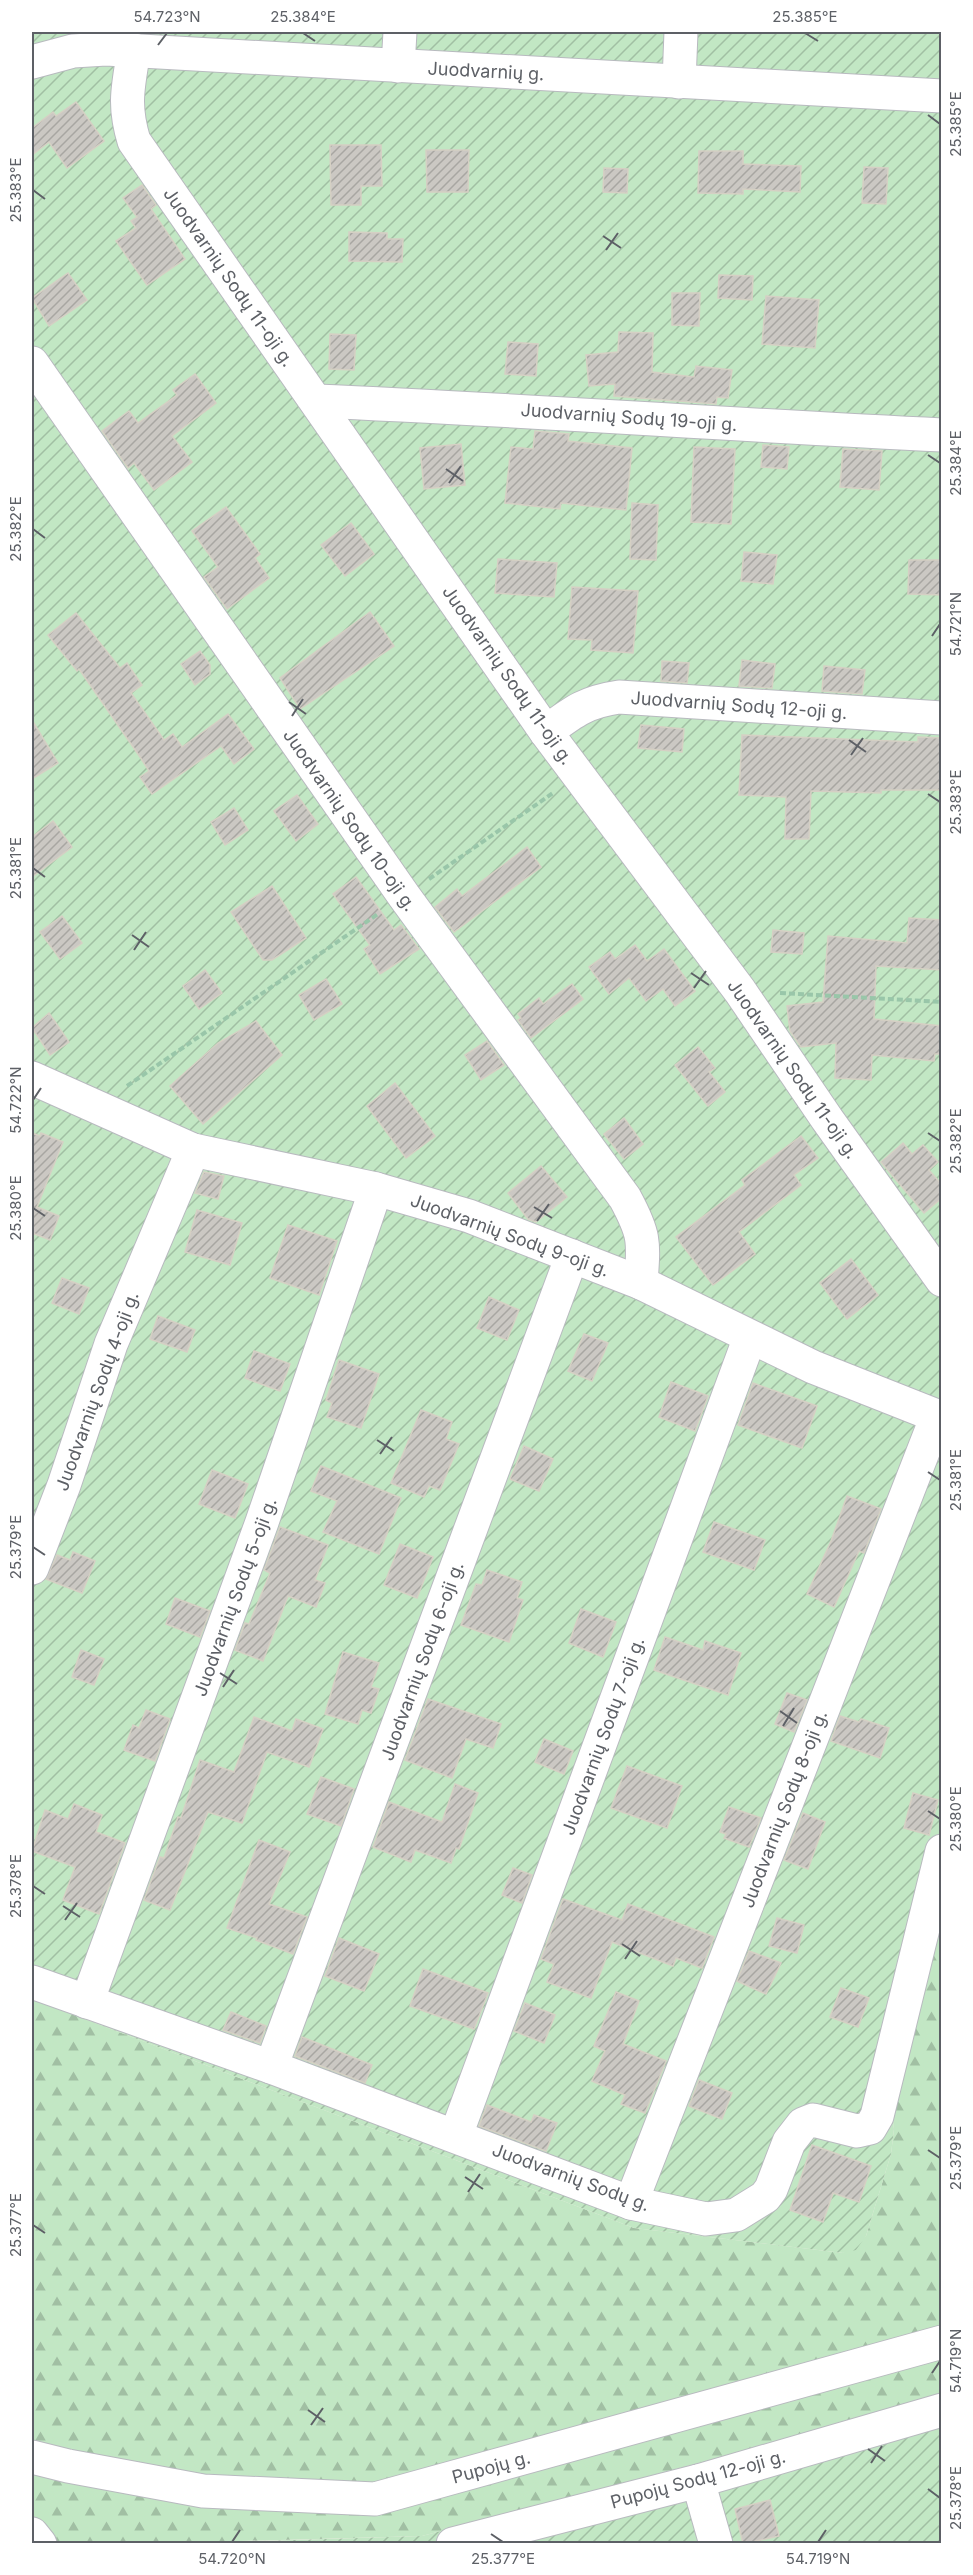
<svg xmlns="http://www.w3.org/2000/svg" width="973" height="2575" font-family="Inter,sans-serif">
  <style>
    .forest { fill: url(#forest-firs) }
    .garden { fill: url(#garden-furrows) }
    .building { fill: url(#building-hatch); stroke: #d5d0c4; stroke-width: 1.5 }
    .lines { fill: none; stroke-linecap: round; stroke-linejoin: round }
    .minor-casing { stroke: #b8babf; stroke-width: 35 }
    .path { stroke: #99c6a9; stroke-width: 4; stroke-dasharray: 6 3; stroke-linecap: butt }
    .minor { stroke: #fff; stroke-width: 33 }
    .ticks { fill: none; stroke: #5d6066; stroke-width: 2 }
    .labels { text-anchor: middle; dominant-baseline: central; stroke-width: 6; stroke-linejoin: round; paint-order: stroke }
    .street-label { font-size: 18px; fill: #5d6066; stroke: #fff }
    .neatline { fill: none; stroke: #5d6066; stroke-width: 2 }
    .ticks-label { font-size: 15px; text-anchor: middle; fill: #5d6066 }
  </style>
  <defs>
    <pattern id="forest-firs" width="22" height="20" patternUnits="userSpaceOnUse" patternTransform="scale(1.5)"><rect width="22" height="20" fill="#c2e7c4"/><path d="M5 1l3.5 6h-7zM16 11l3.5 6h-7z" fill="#a1bfa3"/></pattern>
    <pattern id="garden-furrows" width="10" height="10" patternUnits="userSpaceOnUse" patternTransform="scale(1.5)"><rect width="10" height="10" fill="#c2e7c4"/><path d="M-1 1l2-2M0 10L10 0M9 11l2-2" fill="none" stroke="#a1bfa3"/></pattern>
    <pattern id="building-hatch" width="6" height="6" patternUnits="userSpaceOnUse" patternTransform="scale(1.5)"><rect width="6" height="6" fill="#cbc8c3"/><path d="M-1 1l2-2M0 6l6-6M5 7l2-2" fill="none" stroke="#a8a6a2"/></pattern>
  </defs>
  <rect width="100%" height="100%" fill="#f0eee5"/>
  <path class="forest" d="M 941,1881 L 941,2399 L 422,2536 L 168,2543 L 32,2543 L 32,1999 L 634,2228 L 843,2253 L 866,2236 L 891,2154 L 894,2129 L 892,2114 Z"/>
  <g class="garden">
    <path d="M 32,32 L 941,32 L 942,1881 L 892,2114 L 894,2129 L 891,2154 L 866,2236 L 856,2250 L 843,2253 L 634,2228 L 32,1999 Z"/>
    <path d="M 941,2399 L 941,2543 L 168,2544 L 422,2536 Z"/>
  </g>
  <g class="building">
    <path d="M 76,102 L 104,141 L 67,168 L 49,142 L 32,155 L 32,128 L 53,112 L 56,116 Z"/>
    <path d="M 330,145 L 381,145 L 382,186 L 361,186 L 361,205 L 331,205 Z"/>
    <path d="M 426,150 L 469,150 L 468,192 L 427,192 Z"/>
    <path d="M 699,151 L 743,151 L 743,164 L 801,166 L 800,192 L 743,189 L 743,194 L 698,193 Z"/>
    <path d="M 864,167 L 888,168 L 886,204 L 862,203 Z"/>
    <path d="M 604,168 L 628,169 L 627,193 L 603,192 Z"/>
    <path d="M 142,185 L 156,205 L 151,209 L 185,259 L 147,285 L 116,241 L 136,228 L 131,221 L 137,217 L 123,198 Z"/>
    <path d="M 349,232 L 387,233 L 387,239 L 403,239 L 402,262 L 349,261 Z"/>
    <path d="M 68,273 L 87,300 L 49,326 L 32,298 Z"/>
    <path d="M 719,275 L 753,276 L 752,300 L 718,298 Z"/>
    <path d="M 672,293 L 700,293 L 699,326 L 672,325 Z"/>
    <path d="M 766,296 L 819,300 L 815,348 L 762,344 Z"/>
    <path d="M 619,332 L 653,333 L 652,372 L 694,377 L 696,366 L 732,370 L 728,398 L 717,397 L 716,404 L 614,396 L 615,384 L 589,386 L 586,355 L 618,352 Z"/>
    <path d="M 330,334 L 356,335 L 354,370 L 329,369 Z"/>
    <path d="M 508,342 L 538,344 L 536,376 L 505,374 Z"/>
    <path d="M 195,374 L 216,403 L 172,436 L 192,462 L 154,490 L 134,463 L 128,468 L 102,431 L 129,411 L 138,423 L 177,395 L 173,390 Z"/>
    <path d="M 535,431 L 569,434 L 568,441 L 632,448 L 626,510 L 561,503 L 560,509 L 505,503 L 511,447 L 533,449 Z"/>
    <path d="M 461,444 L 465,485 L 424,489 L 420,448 Z"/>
    <path d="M 763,445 L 789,447 L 787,469 L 761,467 Z"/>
    <path d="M 694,447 L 735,449 L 731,524 L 691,522 Z"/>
    <path d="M 843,449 L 882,451 L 879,490 L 840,487 Z"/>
    <path d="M 632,503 L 658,505 L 656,560 L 630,559 Z"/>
    <path d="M 226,507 L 260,554 L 255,558 L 269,578 L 227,609 L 204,577 L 218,567 L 192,531 Z"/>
    <path d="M 351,523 L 374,554 L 345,576 L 321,545 Z"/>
    <path d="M 744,552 L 777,555 L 773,584 L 741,581 Z"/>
    <path d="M 498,559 L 557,563 L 554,597 L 495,593 Z"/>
    <path d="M 909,560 L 942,560 L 942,595 L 908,594 Z"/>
    <path d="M 572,587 L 638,591 L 633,653 L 591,650 L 592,640 L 568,639 Z"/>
    <path d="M 370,612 L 394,646 L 300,709 L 280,678 Z"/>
    <path d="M 76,613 L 120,668 L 127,663 L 142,685 L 131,693 L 164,740 L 173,734 L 182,747 L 228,714 L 254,749 L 234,764 L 221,746 L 152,794 L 140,777 L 149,771 L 140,757 L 79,669 L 77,671 L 48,635 Z"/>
    <path d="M 200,651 L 210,665 L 210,674 L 195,685 L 181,664 Z"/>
    <path d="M 742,660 L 775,664 L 772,688 L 739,686 Z"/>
    <path d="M 662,661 L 689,663 L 687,683 L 661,681 Z"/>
    <path d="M 824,666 L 865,670 L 862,694 L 822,691 Z"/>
    <path d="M 32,720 L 58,763 L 32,779 Z"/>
    <path d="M 641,725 L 684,729 L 682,752 L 638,748 Z"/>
    <path d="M 742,735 L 918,742 L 918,737 L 942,738 L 942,790 L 881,790 L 881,793 L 811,791 L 809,839 L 785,839 L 786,797 L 739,795 Z"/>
    <path d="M 297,795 L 318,824 L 296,841 L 274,811 Z"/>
    <path d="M 234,808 L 248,830 L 225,845 L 211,822 Z"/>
    <path d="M 53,821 L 72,847 L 32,877 L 32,837 Z"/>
    <path d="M 527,847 L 541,867 L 454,932 L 435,907 L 457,889 L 462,896 Z"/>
    <path d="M 356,877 L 394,930 L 401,925 L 419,949 L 380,974 L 364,949 L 370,945 L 333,894 Z"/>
    <path d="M 272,886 L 306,938 L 272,960 L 263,960 L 231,912 Z"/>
    <path d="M 62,916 L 82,943 L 60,959 L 40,932 Z"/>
    <path d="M 909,918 L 942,920 L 942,970 L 876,966 L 874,1019 L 942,1026 L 942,1054 L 935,1054 L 934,1061 L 872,1055 L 871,1080 L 835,1078 L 836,1043 L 801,1047 L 790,1031 L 787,1006 L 823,1002 L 828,936 L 907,943 Z"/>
    <path d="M 773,930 L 804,933 L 802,954 L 771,952 Z"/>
    <path d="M 635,945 L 647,961 L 664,949 L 695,991 L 675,1006 L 663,989 L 646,1001 L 629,978 L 609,994 L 589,967 L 610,952 L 615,959 Z"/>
    <path d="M 205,970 L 222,993 L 199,1009 L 183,986 Z"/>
    <path d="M 326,979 L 342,1004 L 314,1020 L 299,995 Z"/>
    <path d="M 572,984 L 583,999 L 531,1038 L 518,1020 L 521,1018 L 518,1014 L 539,998 L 543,1004 Z"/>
    <path d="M 49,1013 L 69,1042 L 50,1055 L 32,1028 Z"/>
    <path d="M 256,1021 L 282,1055 L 203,1124 L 170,1086 L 218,1043 Z"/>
    <path d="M 487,1041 L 504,1065 L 481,1080 L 465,1055 Z"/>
    <path d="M 698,1047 L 715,1068 L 709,1072 L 725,1092 L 708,1106 L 675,1065 Z"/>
    <path d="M 395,1083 L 435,1136 L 406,1158 L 367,1106 Z"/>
    <path d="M 624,1118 L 643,1144 L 624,1159 L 604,1134 Z"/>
    <path d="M 32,1133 L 40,1136 L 41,1133 L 63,1142 L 37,1207 L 59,1216 L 50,1240 L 32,1233 Z"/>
    <path d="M 801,1136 L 818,1158 L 794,1175 L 801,1185 L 739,1232 L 755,1254 L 713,1285 L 676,1237 L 745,1185 L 742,1180 Z"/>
    <path d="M 903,1143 L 912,1154 L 923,1145 L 938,1162 L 929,1170 L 942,1185 L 942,1198 L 924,1213 L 881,1162 Z"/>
    <path d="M 541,1166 L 567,1197 L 536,1222 L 528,1219 L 508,1193 Z"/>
    <path d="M 204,1172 L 224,1176 L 218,1199 L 195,1193 Z"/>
    <path d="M 197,1210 L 242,1223 L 230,1265 L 185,1252 Z"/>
    <path d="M 288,1225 L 337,1241 L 319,1295 L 270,1278 Z"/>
    <path d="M 851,1259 L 878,1295 L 847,1319 L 820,1283 Z"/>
    <path d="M 62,1278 L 89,1288 L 79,1314 L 52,1303 Z"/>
    <path d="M 489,1297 L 519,1310 L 507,1340 L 477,1328 Z"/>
    <path d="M 158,1316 L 195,1330 L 187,1352 L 150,1339 Z"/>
    <path d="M 584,1334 L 608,1343 L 592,1381 L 568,1371 Z"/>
    <path d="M 254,1351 L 290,1364 L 280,1391 L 245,1378 Z"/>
    <path d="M 339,1360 L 379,1374 L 361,1428 L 327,1417 L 332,1403 L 326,1400 Z"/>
    <path d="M 671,1382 L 708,1396 L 695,1431 L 659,1417 Z"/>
    <path d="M 753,1383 L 817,1406 L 802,1448 L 738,1425 Z"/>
    <path d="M 421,1410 L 452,1422 L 446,1439 L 459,1444 L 440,1490 L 429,1486 L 424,1497 L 391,1483 Z"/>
    <path d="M 524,1446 L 553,1459 L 539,1491 L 510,1479 Z"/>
    <path d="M 321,1466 L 401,1498 L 379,1554 L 323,1532 L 337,1501 L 311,1491 Z"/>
    <path d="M 212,1470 L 248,1484 L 235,1518 L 199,1504 Z"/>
    <path d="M 847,1496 L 881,1509 L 864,1553 L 859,1551 L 834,1607 L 807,1594 L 831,1541 Z"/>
    <path d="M 714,1522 L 765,1540 L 754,1570 L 703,1552 Z"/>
    <path d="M 280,1527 L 328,1545 L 315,1580 L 325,1583 L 316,1607 L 288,1596 L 263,1661 L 235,1650 L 245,1623 L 249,1624 L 270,1573 L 264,1570 Z"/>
    <path d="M 400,1544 L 433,1557 L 417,1598 L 384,1585 Z"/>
    <path d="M 73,1552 L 95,1561 L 82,1593 L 46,1579 L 57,1555 L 70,1560 Z"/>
    <path d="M 487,1570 L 522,1582 L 517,1598 L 523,1600 L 509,1642 L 461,1625 L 476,1584 L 482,1585 Z"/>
    <path d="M 175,1598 L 210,1611 L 200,1637 L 166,1624 Z"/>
    <path d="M 581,1609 L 616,1622 L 603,1657 L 569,1643 Z"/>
    <path d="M 665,1637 L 703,1650 L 705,1641 L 741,1653 L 728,1695 L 654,1670 Z"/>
    <path d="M 81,1650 L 104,1659 L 94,1685 L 72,1677 Z"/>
    <path d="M 343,1652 L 379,1663 L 371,1687 L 379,1689 L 371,1713 L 362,1710 L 358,1724 L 325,1714 Z"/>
    <path d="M 787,1693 L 807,1700 L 794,1732 L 775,1724 Z"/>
    <path d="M 428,1699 L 501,1724 L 493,1748 L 466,1739 L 452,1778 L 405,1760 Z"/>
    <path d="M 146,1710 L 170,1719 L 155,1761 L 124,1750 L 133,1725 L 139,1728 Z"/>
    <path d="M 840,1716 L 859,1722 L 861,1719 L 889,1728 L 880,1758 L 831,1741 Z"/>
    <path d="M 254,1717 L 292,1731 L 296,1719 L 323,1729 L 309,1767 L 267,1752 L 242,1823 L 208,1812 L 170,1910 L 144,1900 L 160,1857 L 164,1858 L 178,1817 L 181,1818 L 200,1760 L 234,1772 Z"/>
    <path d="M 544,1739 L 573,1751 L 564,1774 L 535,1762 Z"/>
    <path d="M 627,1766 L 682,1786 L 667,1828 L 611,1808 Z"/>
    <path d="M 321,1777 L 354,1789 L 341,1826 L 307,1814 Z"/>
    <path d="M 455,1784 L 478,1793 L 459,1849 L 456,1848 L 451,1863 L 415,1850 L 411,1862 L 373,1847 L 389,1802 L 442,1822 Z"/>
    <path d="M 913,1793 L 938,1800 L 929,1835 L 904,1828 Z"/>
    <path d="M 74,1804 L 102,1815 L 96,1832 L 125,1843 L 99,1914 L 63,1900 L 75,1867 L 32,1851 L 45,1810 L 68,1819 Z"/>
    <path d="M 729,1807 L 761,1818 L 749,1847 L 724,1838 L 726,1834 L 720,1832 Z"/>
    <path d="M 803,1813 L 825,1822 L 808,1869 L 784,1860 Z"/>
    <path d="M 259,1840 L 290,1852 L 269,1904 L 307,1917 L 293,1954 L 256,1940 L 257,1938 L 227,1928 Z"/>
    <path d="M 513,1868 L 532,1875 L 522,1903 L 502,1895 Z"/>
    <path d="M 563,1899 L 622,1920 L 628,1904 L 714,1937 L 702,1968 L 676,1958 L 673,1966 L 612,1942 L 591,1998 L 547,1982 L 554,1964 L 541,1959 Z"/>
    <path d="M 777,1918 L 804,1925 L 797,1953 L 769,1946 Z"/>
    <path d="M 339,1938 L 379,1954 L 364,1991 L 325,1976 Z"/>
    <path d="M 749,1951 L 781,1963 L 766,1994 L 737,1981 Z"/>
    <path d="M 423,1969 L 488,1993 L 474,2029 L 410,2006 Z"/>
    <path d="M 841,1988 L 869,1998 L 858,2027 L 830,2017 Z"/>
    <path d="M 616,1992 L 639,2001 L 623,2044 L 666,2061 L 645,2113 L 621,2104 L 625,2095 L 592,2081 L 605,2051 L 594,2046 Z"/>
    <path d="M 525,2003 L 555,2015 L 544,2043 L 514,2031 Z"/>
    <path d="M 231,2012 L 266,2026 L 260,2043 L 223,2030 Z"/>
    <path d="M 302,2037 L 372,2065 L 365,2083 L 295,2056 Z"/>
    <path d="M 699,2080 L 732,2093 L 722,2119 L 689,2106 Z"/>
    <path d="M 487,2105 L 531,2122 L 534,2115 L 557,2123 L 546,2151 L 479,2126 Z"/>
    <path d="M 812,2145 L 871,2166 L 859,2202 L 833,2193 L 823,2222 L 790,2210 Z"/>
    <path d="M 770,2500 L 779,2536 L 743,2544 L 735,2509 Z"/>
  </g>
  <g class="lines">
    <g class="minor-casing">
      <g id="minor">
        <path d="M 134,50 C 128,87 123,105 134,141 L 546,732 L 740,991 L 827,1119 L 942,1280"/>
        <path d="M 32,62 L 73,51 L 106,49 L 942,96"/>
        <path d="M 398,66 L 400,32"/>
        <path d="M 679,82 L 681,32"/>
        <path d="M 32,363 L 404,896 L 625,1198 C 645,1235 644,1241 641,1283"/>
        <path d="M 316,401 C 525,410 733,425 942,435"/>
        <path d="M 546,732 C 573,712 585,702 619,697 L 942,718"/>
        <path d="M 32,1078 L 193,1150 L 376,1189 L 469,1216 L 641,1283 L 813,1367 L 942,1418"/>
        <path d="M 32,1568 L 64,1485 L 111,1344 L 193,1150"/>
        <path d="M 32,1982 L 271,2067 L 631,2203 L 706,2219 L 736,2215 L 765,2197 L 771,2189 L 789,2142 L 803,2124 L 813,2120 L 857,2131 L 870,2128 L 877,2116 L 942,1851"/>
        <path d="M 87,2002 L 262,1522 L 376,1189"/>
        <path d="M 271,2067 L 572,1256"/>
        <path d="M 456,2135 L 750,1337"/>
        <path d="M 631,2203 L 937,1416"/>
        <path d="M 32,2457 L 68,2466 L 203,2491 L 375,2499 L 942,2342"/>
        <path d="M 698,2481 L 716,2544"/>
        <path d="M 32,2534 L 40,2544"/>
        <path d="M 453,2544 L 698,2481 L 942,2410"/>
      </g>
    </g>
    <g class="path">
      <path d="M 429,879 L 553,793"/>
      <path d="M 780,993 L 942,1002"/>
      <path d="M 127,1086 L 378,914"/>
    </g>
    <use href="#minor" class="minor"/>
  </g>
  <path class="ticks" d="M 303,33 L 315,41M 805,33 L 818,41M 158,45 L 167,33M 928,115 L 940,124M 33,190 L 45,199M 603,236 L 621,248M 606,250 L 618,233M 928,455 L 940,463M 446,469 L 463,481M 449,483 L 461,466M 33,529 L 45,538M 932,636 L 940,624M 289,702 L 306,714M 292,716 L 303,699M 849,740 L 866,752M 851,755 L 863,738M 928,794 L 940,802M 33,868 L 45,877M 132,935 L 149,947M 134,950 L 146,932M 691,973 L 709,985M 694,988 L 706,971M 33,1100 L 41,1088M 928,1133 L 940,1141M 534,1207 L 552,1218M 33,1208 L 45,1216M 537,1221 L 549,1204M 377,1440 L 394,1451M 380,1454 L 392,1437M 928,1472 L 940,1480M 33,1547 L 45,1555M 220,1673 L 237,1684M 223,1687 L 234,1670M 780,1711 L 797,1723M 783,1726 L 794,1708M 928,1811 L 940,1819M 33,1886 L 45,1894M 63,1906 L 80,1917M 65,1920 L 77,1903M 622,1944 L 640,1956M 625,1959 L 637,1941M 928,2150 L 940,2158M 465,2177 L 483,2189M 468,2192 L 480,2174M 33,2225 L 45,2233M 932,2373 L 940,2361M 308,2410 L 325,2422M 311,2425 L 323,2408M 868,2449 L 885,2461M 871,2463 L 882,2446M 928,2489 L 940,2498M 491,2534 L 503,2542M 232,2542 L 240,2530M 818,2542 L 826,2530"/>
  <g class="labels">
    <g class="street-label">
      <text transform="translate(486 71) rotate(3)">Juodvarnių g.</text>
      <text transform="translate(229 277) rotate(55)">Juodvarnių Sodų 11-oji g.</text>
      <text transform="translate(629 417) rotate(4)">Juodvarnių Sodų 19-oji g.</text>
      <text transform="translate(508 675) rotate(55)">Juodvarnių Sodų 11-oji g.</text>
      <text transform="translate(739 705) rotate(4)">Juodvarnių Sodų 12-oji g.</text>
      <text transform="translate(350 820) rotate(55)">Juodvarnių Sodų 10-oji g.</text>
      <text transform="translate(793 1069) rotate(55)">Juodvarnių Sodų 11-oji g.</text>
      <text transform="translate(510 1235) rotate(20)">Juodvarnių Sodų 9-oji g.</text>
      <text transform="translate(97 1391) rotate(-70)">Juodvarnių Sodų 4-oji g.</text>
      <text transform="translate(235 1597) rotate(-70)">Juodvarnių Sodų 5-oji g.</text>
      <text transform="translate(422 1661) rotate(-70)">Juodvarnių Sodų 6-oji g.</text>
      <text transform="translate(603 1736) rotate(-70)">Juodvarnių Sodų 7-oji g.</text>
      <text transform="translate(784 1809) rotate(-69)">Juodvarnių Sodų 8-oji g.</text>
      <text transform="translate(571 2177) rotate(20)">Juodvarnių Sodų g.</text>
      <text transform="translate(491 2467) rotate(-15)">Pupojų g.</text>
      <text transform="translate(698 2479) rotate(-15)">Pupojų Sodų 12-oji g.</text>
    </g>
  </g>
  <rect width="973" height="2575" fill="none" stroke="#ffffff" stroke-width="66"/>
  <rect x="33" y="33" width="907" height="2509" class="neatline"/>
  <g class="ticks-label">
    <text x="167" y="22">54.723°N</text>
    <text x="303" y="22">25.384°E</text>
    <text x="805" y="22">25.385°E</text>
    <text transform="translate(956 124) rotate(-90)" y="5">25.385°E</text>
    <text transform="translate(16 190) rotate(-90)" y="5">25.383°E</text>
    <text transform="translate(956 463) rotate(-90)" y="5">25.384°E</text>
    <text transform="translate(16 529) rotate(-90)" y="5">25.382°E</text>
    <text transform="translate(956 624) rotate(-90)" y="5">54.721°N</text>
    <text transform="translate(956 802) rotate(-90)" y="5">25.383°E</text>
    <text transform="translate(16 868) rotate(-90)" y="5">25.381°E</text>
    <text transform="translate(16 1100) rotate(-90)" y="5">54.722°N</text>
    <text transform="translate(956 1141) rotate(-90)" y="5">25.382°E</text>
    <text transform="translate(16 1208) rotate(-90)" y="5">25.380°E</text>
    <text transform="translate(956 1480) rotate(-90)" y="5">25.381°E</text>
    <text transform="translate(16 1547) rotate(-90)" y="5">25.379°E</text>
    <text transform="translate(956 1819) rotate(-90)" y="5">25.380°E</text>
    <text transform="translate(16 1886) rotate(-90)" y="5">25.378°E</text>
    <text transform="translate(956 2158) rotate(-90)" y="5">25.379°E</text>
    <text transform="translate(16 2225) rotate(-90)" y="5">25.377°E</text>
    <text transform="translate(956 2361) rotate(-90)" y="5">54.719°N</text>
    <text transform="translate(956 2498) rotate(-90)" y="5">25.378°E</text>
    <text x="232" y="2564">54.720°N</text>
    <text x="503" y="2564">25.377°E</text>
    <text x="818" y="2564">54.719°N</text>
  </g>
</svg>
